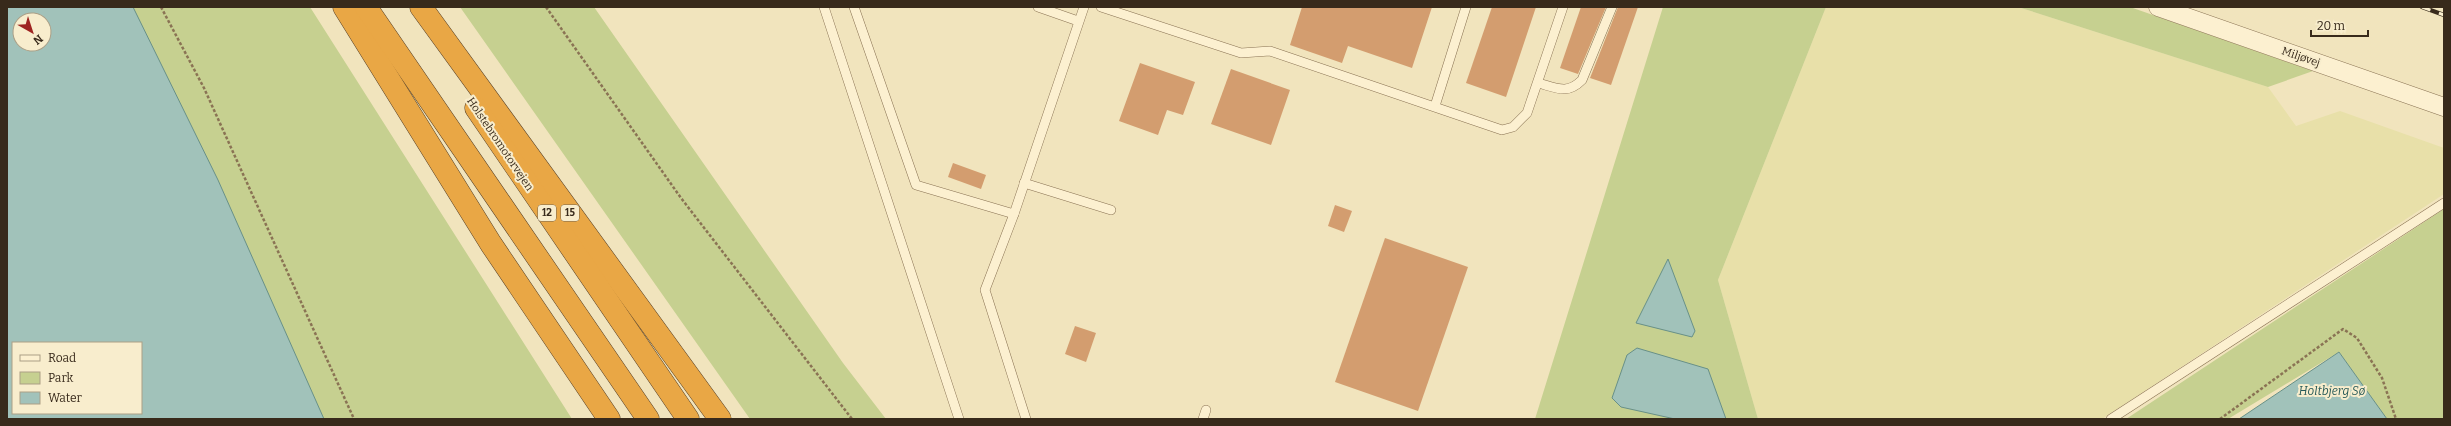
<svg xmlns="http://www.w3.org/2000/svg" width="2451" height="426" font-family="Bitter,serif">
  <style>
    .farmland { fill: #e8e0a9 }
    .green { fill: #c6d090; fill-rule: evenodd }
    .water { fill: #a1c2ba; stroke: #689088; fill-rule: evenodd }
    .building { fill: #d39d6f }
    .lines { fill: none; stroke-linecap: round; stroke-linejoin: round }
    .service-casing { stroke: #8a7354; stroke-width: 10 }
    .minor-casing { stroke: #8a7354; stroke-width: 19 }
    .motorway-casing { stroke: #574129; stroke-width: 23 }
    .path { stroke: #8a7354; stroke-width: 2.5; stroke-dasharray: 3 2; stroke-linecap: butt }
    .service { stroke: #fcf0d0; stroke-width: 9 }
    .minor { stroke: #fcf0d0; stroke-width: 18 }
    .motorway { stroke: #e9a745; stroke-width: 22 }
    .rail-casing { stroke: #382a1b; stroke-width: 4.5 }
    .rail { stroke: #f8edcd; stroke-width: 3; stroke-dasharray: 9; stroke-linecap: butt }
    .labels { text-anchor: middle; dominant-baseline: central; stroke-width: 4; stroke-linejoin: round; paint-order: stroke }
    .shield { fill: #f8edcd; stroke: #726450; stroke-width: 1 }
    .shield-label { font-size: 10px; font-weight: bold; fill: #382a1b }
    .street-label { font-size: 11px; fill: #382a1b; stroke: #f8edcd }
    .water-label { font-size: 12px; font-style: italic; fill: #285a58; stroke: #f8edcd }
  </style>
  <rect width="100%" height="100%" fill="#f1e4bd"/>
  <path class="farmland" d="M 1826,7 L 2018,7 L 2268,87 L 2296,126 L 2340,111 L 2444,148 L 2444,194 L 2102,419 L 1758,419 L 1718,280 Z"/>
  <g class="green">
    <path d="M 7,7 L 310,7 L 572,419 L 7,419 ZM 20,20 L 44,20 L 44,44 L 20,44 ZM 13,343 L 141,343 L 141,413 L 13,413 Z"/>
    <path d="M 460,7 L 594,7 L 843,363 L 886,419 L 750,419 Z"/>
    <path d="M 1663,7 L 1826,7 L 1718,280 L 1758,419 L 1535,419 Z"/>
    <path d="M 2018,7 L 2130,7 L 2313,71 L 2268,87 Z"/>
    <path d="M 2444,209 L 2444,419 L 2387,419 L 2339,352 L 2228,419 L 2126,419 Z"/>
  </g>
  <g class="water">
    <path d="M 7,7 L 133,7 L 218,180 L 324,419 L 7,419 ZM 20,20 L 44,20 L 44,44 L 20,44 ZM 13,343 L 141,343 L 141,413 L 13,413 Z"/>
    <path d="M 1668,259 L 1695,331 L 1692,337 L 1636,323 Z"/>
    <path d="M 1637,348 L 1708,369 L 1726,419 L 1675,419 L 1621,407 L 1612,398 L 1627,355 Z"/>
    <path d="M 2339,352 L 2387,419 L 2239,419 Z"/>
  </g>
  <g class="building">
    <path d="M 1302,7 L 1432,7 L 1412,68 L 1348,46 L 1342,63 L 1290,45 Z"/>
    <path d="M 1492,7 L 1536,7 L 1506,97 L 1466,83 Z"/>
    <path d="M 1581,7 L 1606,7 L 1578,74 L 1560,68 Z"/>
    <path d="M 1618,7 L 1638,7 L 1611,85 L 1590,78 Z"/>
    <path d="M 1140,63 L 1195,82 L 1183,115 L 1167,110 L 1158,135 L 1119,121 Z"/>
    <path d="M 1231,69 L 1290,90 L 1271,145 L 1211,124 Z"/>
    <path d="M 953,163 L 986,175 L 981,189 L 948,177 Z"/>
    <path d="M 1335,205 L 1352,211 L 1344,232 L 1328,226 Z"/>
    <path d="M 1385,238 L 1468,267 L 1418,411 L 1335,382 Z"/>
    <path d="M 1075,326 L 1096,333 L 1086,362 L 1065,354 Z"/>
  </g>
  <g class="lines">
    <g class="service-casing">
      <g id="service">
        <path d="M 824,7 L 959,419"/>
        <path d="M 854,7 L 916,185 L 1014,214"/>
        <path d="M 1038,7 L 1078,21"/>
        <path d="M 1101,7 L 1241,53 L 1270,51 L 1502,130 L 1513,127 L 1527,113 L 1563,7"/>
        <path d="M 1538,83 C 1557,88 1567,95 1582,80 L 1612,7"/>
        <path d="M 1435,106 L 1466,7"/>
        <path d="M 1024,183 L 1111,210"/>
        <path d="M 1026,419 L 985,290 L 1014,214 L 1084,7"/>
        <path d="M 1203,419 L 1206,410"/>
        <path d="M 2111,419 L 2444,203"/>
      </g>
    </g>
    <g class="minor-casing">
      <path id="minor" d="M 2158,7 L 2444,107"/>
    </g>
    <g class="motorway-casing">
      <g id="motorway">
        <path d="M 344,7 L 491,244 L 609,419"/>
        <path d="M 366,7 L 648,419"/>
        <path d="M 421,7 L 720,419"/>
        <path d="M 476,108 L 688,419"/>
      </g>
    </g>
    <g class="path">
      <path d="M 161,7 L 204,88 L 354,419"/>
      <path d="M 546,7 L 681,198 L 852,419"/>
      <path d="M 2220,419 L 2343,329 L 2357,338 L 2382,378 L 2396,419"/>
    </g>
    <use href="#service" class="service"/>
    <use href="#minor" class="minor"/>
    <use href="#motorway" class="motorway"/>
    <g class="rail-casing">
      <path id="rail" d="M 2422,7 L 2444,15"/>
    </g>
    <use href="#rail" class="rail"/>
  </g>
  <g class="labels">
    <g class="shield">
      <rect x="538" y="205" width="18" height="16" rx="3"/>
      <rect x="561" y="205" width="18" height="16" rx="3"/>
    </g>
    <g class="shield-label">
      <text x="547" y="213">12</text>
      <text x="570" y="213">15</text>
    </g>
    <g class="street-label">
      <text transform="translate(2301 57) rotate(19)">Miljøvej</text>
      <text transform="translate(500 144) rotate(56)">Holstebromotorvejen</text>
    </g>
    <g class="water-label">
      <text x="2332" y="391">Holtbjerg Sø</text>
    </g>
  </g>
  <rect width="2451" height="426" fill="none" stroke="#382a1b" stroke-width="16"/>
  <rect x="12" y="342" width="130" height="72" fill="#f8edcd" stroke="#ab9f86"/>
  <rect x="20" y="355" width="20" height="6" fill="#fcf0d0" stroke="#ab9f86"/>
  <text x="48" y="362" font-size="12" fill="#382a1b">Road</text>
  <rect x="20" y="372" width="20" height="12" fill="#c6d090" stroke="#ab9f86"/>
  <text x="48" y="382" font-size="12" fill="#382a1b">Park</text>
  <rect x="20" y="392" width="20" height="12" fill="#a1c2ba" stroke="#ab9f86"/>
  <text x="48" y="402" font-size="12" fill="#382a1b">Water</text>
  <g transform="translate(32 32) rotate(141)"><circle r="19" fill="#f8edcd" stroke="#ab9f86"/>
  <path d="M0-3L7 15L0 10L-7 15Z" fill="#9e2420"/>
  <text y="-6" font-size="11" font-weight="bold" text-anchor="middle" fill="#382a1b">N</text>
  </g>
  <path d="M2311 30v6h57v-6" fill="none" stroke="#382a1b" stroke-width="2"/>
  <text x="2317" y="30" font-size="12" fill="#382a1b" stroke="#f8edcd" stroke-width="3" paint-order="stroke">20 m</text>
</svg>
